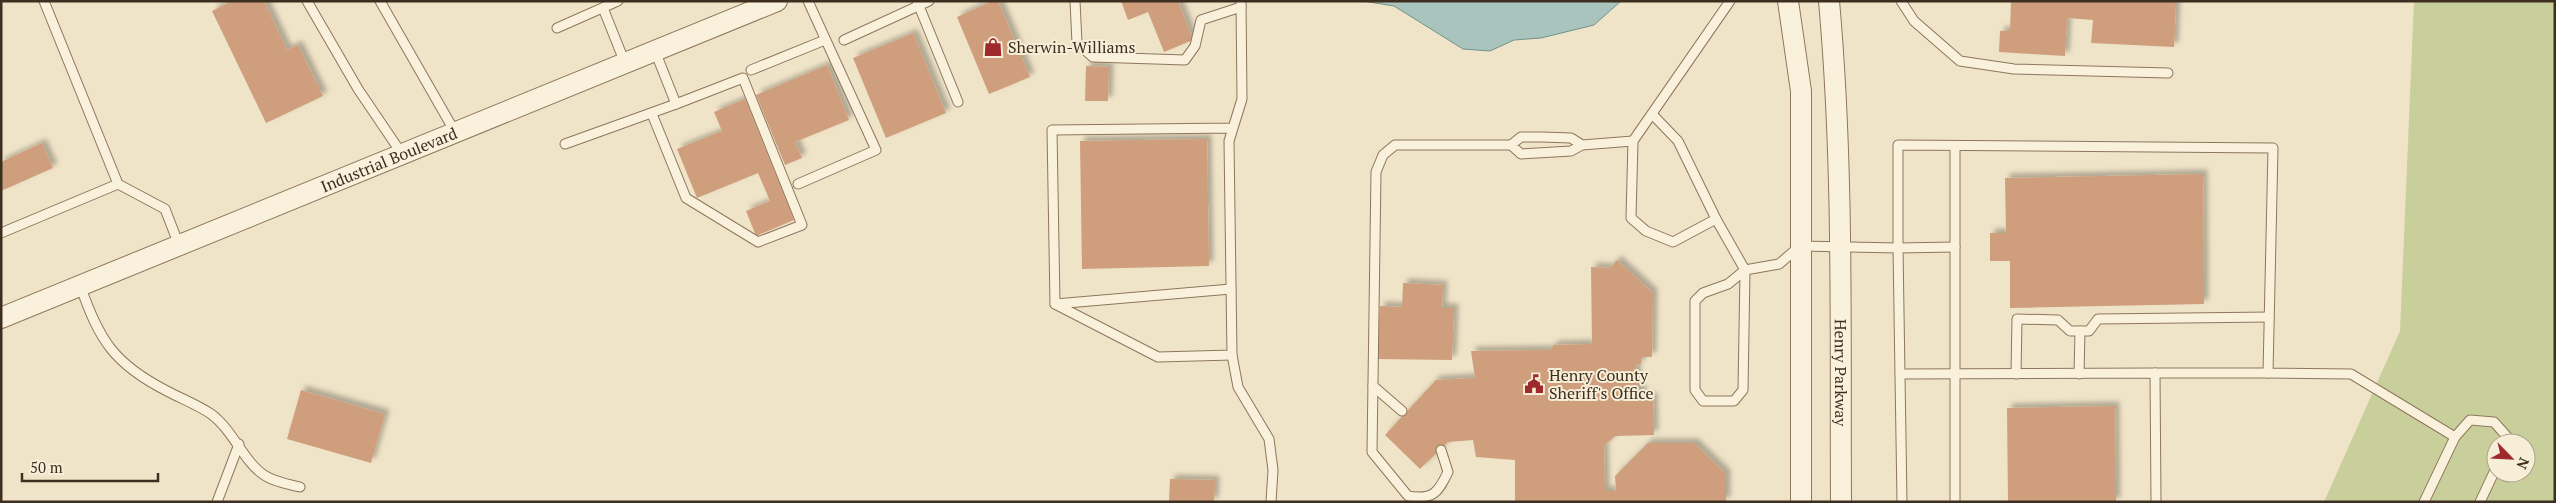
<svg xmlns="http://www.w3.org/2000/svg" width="2556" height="503" font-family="'PT Serif',serif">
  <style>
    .green { fill: #c9cf9b; fill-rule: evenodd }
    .water { fill: #a9c4bc; stroke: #6f938a }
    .building { fill: #cf9f7d; filter: url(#shadow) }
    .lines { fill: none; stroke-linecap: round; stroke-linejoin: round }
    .service-casing { stroke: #8d765c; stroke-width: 11 }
    .tertiary-casing { stroke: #8d765c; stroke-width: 22 }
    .service { stroke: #faf1dc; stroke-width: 9 }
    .tertiary { stroke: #faf1dc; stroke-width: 20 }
    .labels { text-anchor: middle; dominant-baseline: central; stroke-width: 4; stroke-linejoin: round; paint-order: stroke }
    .poi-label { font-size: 16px; fill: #3d2e20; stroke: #f7eed8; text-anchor: start }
    .street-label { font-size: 16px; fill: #3d2e20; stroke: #f7eed8 }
  </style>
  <defs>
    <filter id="shadow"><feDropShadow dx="4.5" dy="-4.5" stdDeviation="2.5" flood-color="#0004"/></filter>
  </defs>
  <rect width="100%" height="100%" fill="#f0e4c8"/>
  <path class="green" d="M 2414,1 L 2555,1 L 2555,502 L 2324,502 L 2400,331 ZM 2496,443 L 2526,443 L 2526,473 L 2496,473 Z"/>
  <path class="water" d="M 1363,1 L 1621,1 L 1594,25 L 1541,38 L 1514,40 L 1490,51 L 1463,49 L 1394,6 Z"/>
  <g class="building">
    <path d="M 232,1 L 264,1 L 287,50 L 298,45 L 323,96 L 266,123 L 212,11 Z"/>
    <path d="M 992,1 L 998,1 L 1030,77 L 989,94 L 957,17 Z"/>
    <path d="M 1121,1 L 1178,1 L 1193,40 L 1164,52 L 1148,12 L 1128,20 Z"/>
    <path d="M 2011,1 L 2176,1 L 2174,47 L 2091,43 L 2093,20 L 2067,18 L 2065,56 L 1999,52 L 2000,31 L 2010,31 Z"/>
    <path d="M 913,33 L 946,113 L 886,138 L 853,58 Z"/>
    <path d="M 827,65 L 849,120 L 795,142 L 802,158 L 785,165 L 756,95 Z"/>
    <path d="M 1086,66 L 1109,67 L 1108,101 L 1085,101 Z"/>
    <path d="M 745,99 L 794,220 L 756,236 L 746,211 L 770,201 L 758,173 L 697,198 L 677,149 L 722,131 L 714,112 Z"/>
    <path d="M 1207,139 L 1209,266 L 1082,269 L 1080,141 Z"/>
    <path d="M 42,143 L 53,168 L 1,191 L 1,162 Z"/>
    <path d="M 2203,174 L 2204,304 L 2010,308 L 2010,261 L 1990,261 L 1990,233 L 2006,233 L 2005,178 Z"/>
    <path d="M 1617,260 L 1653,293 L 1652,357 L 1641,357 L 1641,364 L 1636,364 L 1637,389 L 1642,390 L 1641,397 L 1653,397 L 1654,435 L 1615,436 L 1604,446 L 1605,491 L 1616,491 L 1615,476 L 1648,443 L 1694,443 L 1726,474 L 1726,502 L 1515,502 L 1515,460 L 1476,457 L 1473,440 L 1448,442 L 1420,469 L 1385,435 L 1436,380 L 1475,378 L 1471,351 L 1550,350 L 1554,345 L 1592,344 L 1591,267 L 1610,268 Z"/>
    <path d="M 1403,283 L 1443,285 L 1442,308 L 1454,308 L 1452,360 L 1377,359 L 1380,306 L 1402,307 Z"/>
    <path d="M 301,390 L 385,414 L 371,463 L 287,439 Z"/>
    <path d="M 2115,406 L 2116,502 L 2008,502 L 2007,408 Z"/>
    <path d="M 1170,479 L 1215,480 L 1214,502 L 1169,502 Z"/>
  </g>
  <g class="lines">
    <g class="service-casing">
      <g id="service">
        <path d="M 44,1 L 118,184 L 165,209 L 179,245"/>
        <path d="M 307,1 L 358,89 L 402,154"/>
        <path d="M 380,1 L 455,132"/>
        <path d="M 917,1 L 958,102"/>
        <path d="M 1075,1 L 1077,43 L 1093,57 L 1185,60 L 1195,46 L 1201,20 L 1241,7"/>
        <path d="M 1730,1 L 1633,141 L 1631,218 L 1646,231 L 1673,242 L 1716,219 L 1745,270 L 1779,264 L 1800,246 L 1898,248 L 1898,145 L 2273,148 L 2268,373 L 2351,374 L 2455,437"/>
        <path d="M 1901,1 L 1914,21 L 1960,61 L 2014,69 L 2168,73"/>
        <path d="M 603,8 L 625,63"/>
        <path d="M 557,28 L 618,1"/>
        <path d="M 844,40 L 929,1"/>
        <path d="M 751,70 L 825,40"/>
        <path d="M 652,114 L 686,198 L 758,242 L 802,225 L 743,78 L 676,104"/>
        <path d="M 1652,114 L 1678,141 L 1716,219"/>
        <path d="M 1233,128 L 1052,130 L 1055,304 L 1158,357 L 1232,355 L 1229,141 L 1242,99 L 1241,1"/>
        <path d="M 565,144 L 676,104 L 655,51"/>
        <path d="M 1582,145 L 1571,138 L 1542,137 L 1521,137 L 1511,145 L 1521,154 L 1571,151 L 1582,145 L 1633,141"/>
        <path d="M 798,184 L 876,150 L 808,1"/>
        <path d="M 1,233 L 118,184"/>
        <path d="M 1745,270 L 1743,390 L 1734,401 L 1703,401 L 1695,390 L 1695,301 L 1703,293 L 1728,284 Z"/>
        <path d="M 80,285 C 99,340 114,364 167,391 C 182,399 198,405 211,414 C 233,430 244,462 264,475 C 274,482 288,484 300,487"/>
        <path d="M 1055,304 L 1231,289"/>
        <path d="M 1232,355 L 1238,387 L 1269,439 L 1273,470 L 1271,502"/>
        <path d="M 2155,373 L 2268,373"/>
        <path d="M 1900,374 L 2155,373 L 2156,502"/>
        <path d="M 2016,374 L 2017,319 L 2058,320 L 2070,331 L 2089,331 L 2098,319 L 2269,317"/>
        <path d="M 2079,374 L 2080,331"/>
        <path d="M 1373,386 L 1402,411"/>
        <path d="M 1441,450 L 1448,472 C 1438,493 1433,500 1408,496 L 1372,452 L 1376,172 L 1383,155 L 1395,145 L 1511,145"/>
        <path d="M 217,502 L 239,444"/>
        <path d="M 1902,502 L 1898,248 L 1955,247"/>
        <path d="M 1955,502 L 1955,146"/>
        <path d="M 2424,502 L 2455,437 L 2470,420 L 2494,422 L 2510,440 L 2508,443"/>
        <path d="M 2480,502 L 2496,468"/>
      </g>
    </g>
    <g class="tertiary-casing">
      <g id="tertiary">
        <path d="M 1788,1 L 1801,91 L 1801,502"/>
        <path id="s1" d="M 1829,1 C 1844,167 1840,335 1841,502"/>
        <path id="s2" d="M 1,318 L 777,1"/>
      </g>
    </g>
    <use href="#service" class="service"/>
    <use href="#tertiary" class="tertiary"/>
  </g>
  <defs>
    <g id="shop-bare" transform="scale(1.5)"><path d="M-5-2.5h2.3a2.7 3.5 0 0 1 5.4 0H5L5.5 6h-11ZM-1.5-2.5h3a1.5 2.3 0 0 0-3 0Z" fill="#9e2a2b" stroke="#f7eed8" stroke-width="2.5" paint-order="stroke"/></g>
    <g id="civic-bare" transform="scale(1.5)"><path d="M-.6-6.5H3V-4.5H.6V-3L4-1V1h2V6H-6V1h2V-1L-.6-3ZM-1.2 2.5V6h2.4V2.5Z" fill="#9e2a2b" stroke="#f7eed8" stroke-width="2.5" paint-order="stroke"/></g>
  </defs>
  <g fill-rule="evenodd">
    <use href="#shop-bare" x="993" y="47"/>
    <use href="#civic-bare" x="1534" y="384"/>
  </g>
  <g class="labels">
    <g class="poi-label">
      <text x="1008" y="47">Sherwin-Williams</text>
      <text x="1549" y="375">Henry County<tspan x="1549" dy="18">Sheriff's Office</tspan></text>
    </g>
    <g class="street-label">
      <text stroke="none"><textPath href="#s2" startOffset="419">Industrial Boulevard</textPath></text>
      <text stroke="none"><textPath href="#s1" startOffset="372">Henry Parkway</textPath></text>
    </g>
  </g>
  <rect width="2556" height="503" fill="none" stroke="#3d2e20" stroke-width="5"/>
  <g transform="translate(2511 458) rotate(114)"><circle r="24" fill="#f7eed8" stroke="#ada18e"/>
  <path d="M0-4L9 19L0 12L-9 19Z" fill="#9e2a2b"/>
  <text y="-8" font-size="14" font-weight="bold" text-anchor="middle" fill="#3d2e20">N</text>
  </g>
  <path d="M22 473v8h136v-8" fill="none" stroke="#3d2e20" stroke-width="2.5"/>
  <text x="30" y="473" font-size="15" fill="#3d2e20" stroke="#f7eed8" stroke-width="4" paint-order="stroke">50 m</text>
</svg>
